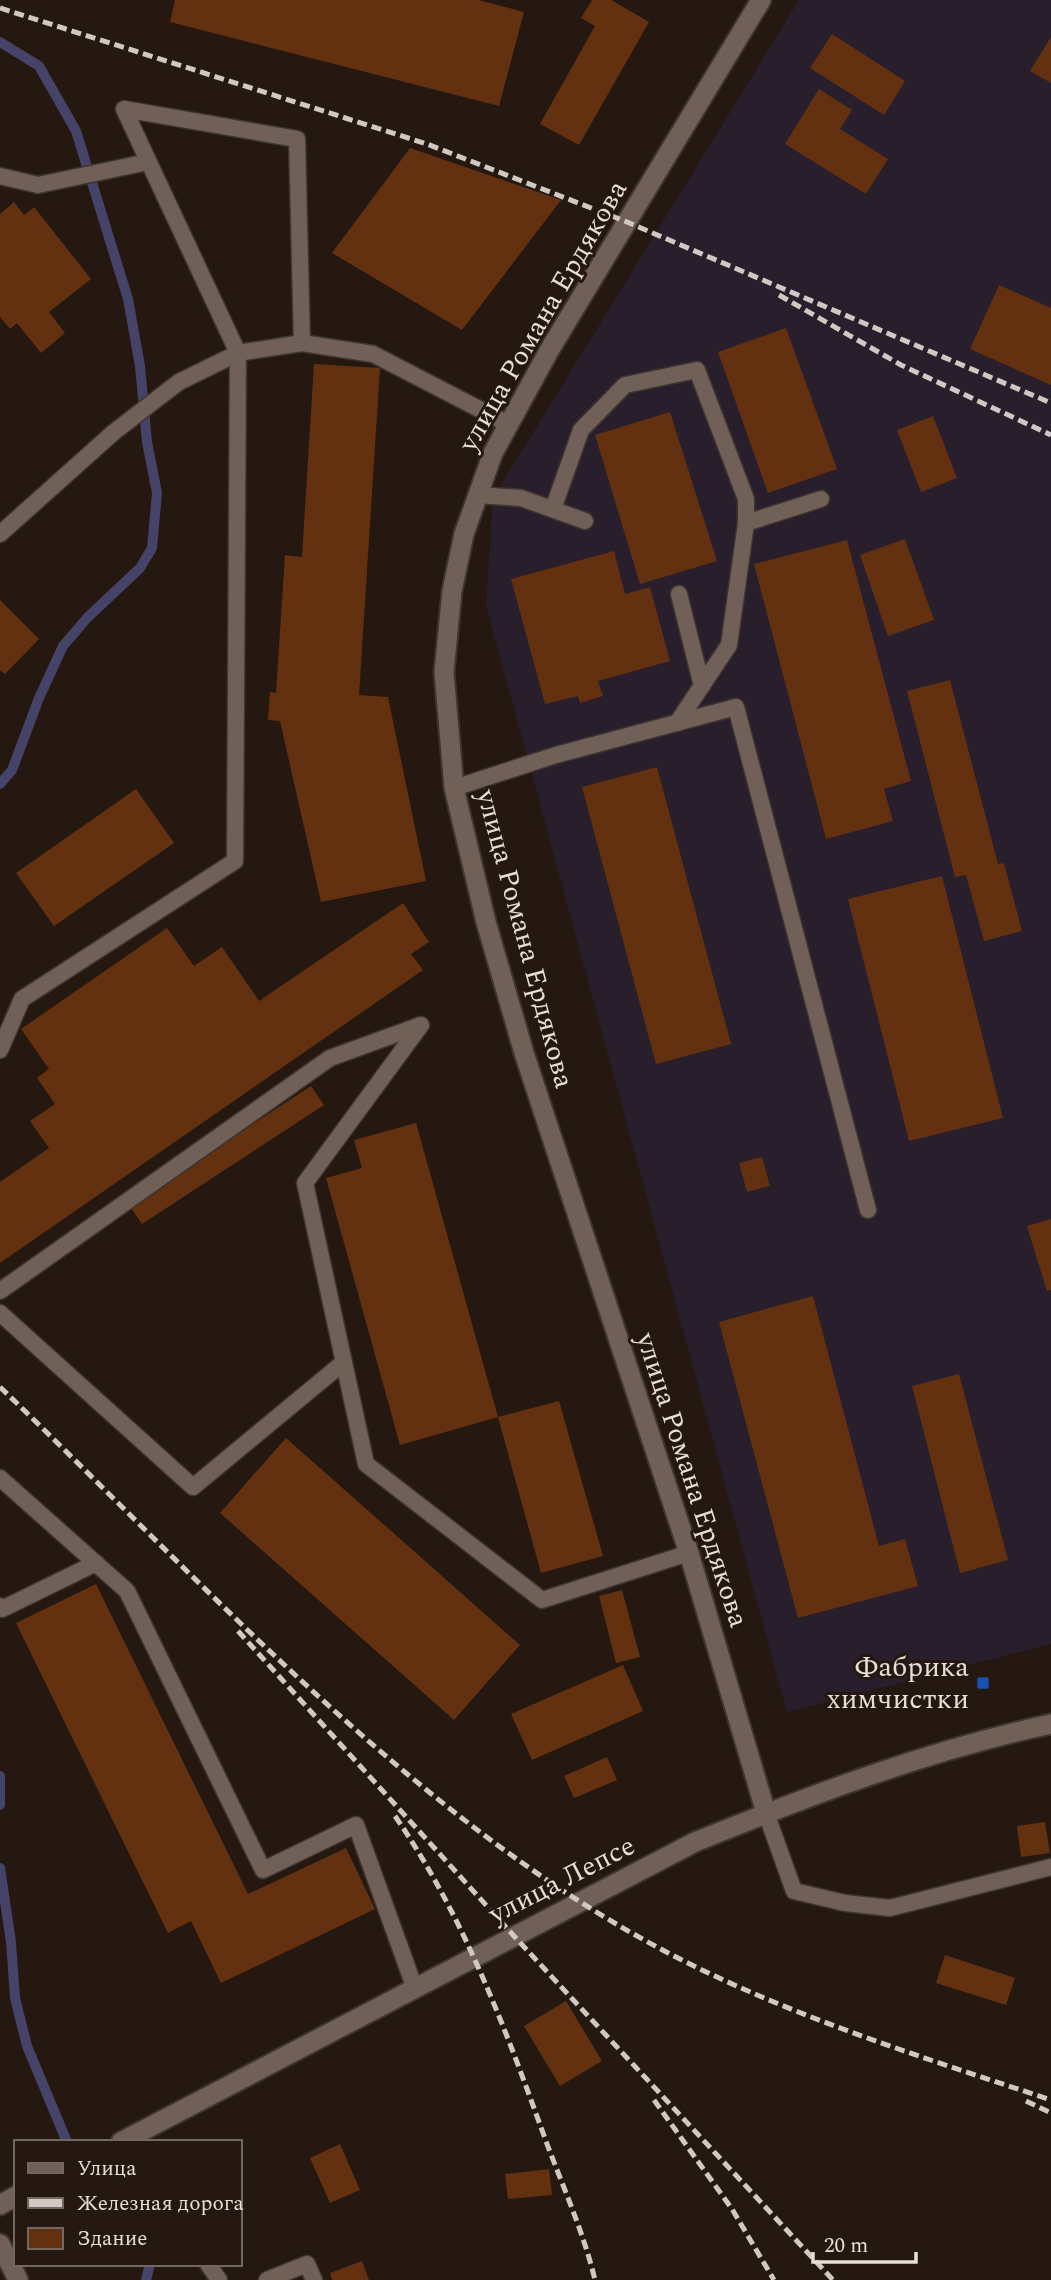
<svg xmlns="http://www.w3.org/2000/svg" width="1051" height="2280" font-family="Spectral,serif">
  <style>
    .industrial { fill: #291e2c }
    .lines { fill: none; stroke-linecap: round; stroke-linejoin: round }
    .stream { stroke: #454368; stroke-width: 10 }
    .building { fill: #633110 }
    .service-casing { stroke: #3e3431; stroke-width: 19 }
    .minor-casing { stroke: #3e3431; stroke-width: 23 }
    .secondary-casing { stroke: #3e3431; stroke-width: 23 }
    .service { stroke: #706057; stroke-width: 16 }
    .minor { stroke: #706057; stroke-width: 19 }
    .secondary { stroke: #706057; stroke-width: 19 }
    .rail { stroke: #d1c8c3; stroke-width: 5; stroke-dasharray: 10 5; stroke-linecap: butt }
    .transit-dot { fill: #1a4fb4; stroke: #251811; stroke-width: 2.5 }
    .labels { text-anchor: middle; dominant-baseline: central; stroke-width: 6; stroke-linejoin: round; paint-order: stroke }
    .street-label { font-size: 28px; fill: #e7ded9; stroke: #251811 }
    .poi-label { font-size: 28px; fill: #e7ded9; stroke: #251811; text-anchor: end }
  </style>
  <rect width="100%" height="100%" fill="#251811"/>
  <path class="industrial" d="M 799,0 L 1051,0 L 1051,1644 L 787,1712 L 486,606 L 493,498 Z"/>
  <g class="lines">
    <g class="stream">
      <path d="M 0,42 L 39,66 L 76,131 L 128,299 L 140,366 L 147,442 L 157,493 L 152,548 L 140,568 L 88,617 L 63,646 L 39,698 L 12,770 L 0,784"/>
      <path d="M 0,1776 L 0,1805"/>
      <path d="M 0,1868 L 11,1942 L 15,1998 L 27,2046 L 67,2142"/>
      <path d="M 146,2280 L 150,2264"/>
    </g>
  </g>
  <g class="building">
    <path d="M 175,0 L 478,0 L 524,12 L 499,106 L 170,22 Z"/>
    <path d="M 592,0 L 611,0 L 649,22 L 579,145 L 540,124 L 595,26 L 581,18 Z"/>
    <path d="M 832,34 L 905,81 L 884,115 L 810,68 Z"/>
    <path d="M 1051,37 L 1051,83 L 1030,71 Z"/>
    <path d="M 819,89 L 852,110 L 840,129 L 888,159 L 866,194 L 785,144 Z"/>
    <path d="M 410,148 L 561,200 L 462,330 L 332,253 Z"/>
    <path d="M 14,202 L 24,215 L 34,207 L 91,279 L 49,312 L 65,333 L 41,353 L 17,323 L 10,329 L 0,317 L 0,214 Z"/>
    <path d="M 999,285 L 1051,308 L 1051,385 L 970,349 Z"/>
    <path d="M 786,328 L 837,469 L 768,493 L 718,352 Z"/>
    <path d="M 314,364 L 380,368 L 359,695 L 388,697 L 426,881 L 321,902 L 280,721 L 268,720 L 270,692 L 276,693 L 285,555 L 302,557 Z"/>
    <path d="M 670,412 L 717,561 L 640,584 L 595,435 Z"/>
    <path d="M 933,416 L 957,478 L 921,492 L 897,430 Z"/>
    <path d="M 905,539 L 934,620 L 888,636 L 860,555 Z"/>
    <path d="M 847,540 L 911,781 L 884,789 L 893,821 L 826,839 L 754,564 Z"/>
    <path d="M 614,551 L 625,594 L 650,587 L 670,661 L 598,681 L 603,696 L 580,703 L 578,696 L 545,704 L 511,579 Z"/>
    <path d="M 0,600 L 39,639 L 5,674 L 0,670 Z"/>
    <path d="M 950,680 L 998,864 L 1004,863 L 1022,931 L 984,941 L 966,875 L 955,877 L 907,691 Z"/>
    <path d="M 657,767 L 731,1044 L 656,1064 L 582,787 Z"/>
    <path d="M 136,789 L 174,843 L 54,926 L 16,873 Z"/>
    <path d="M 942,876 L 1003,1118 L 909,1141 L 848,899 Z"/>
    <path d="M 403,903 L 429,942 L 411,954 L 423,970 L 0,1263 L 0,1182 L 49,1148 L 30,1121 L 55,1104 L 37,1078 L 49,1069 L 21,1029 L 167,928 L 194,966 L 222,947 L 259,1001 Z"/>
    <path d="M 311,1086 L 324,1105 L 142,1224 L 129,1205 Z"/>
    <path d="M 416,1123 L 498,1417 L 400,1445 L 326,1178 L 362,1168 L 354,1140 Z"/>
    <path d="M 762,1157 L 770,1186 L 747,1192 L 739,1163 Z"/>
    <path d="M 1051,1219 L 1051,1290 L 1047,1291 L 1027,1226 Z"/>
    <path d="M 813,1296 L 879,1546 L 905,1539 L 918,1586 L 798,1618 L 719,1322 Z"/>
    <path d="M 959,1374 L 1008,1560 L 960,1573 L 912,1386 Z"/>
    <path d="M 559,1401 L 603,1556 L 541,1573 L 498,1417 Z"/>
    <path d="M 286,1438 L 520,1645 L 454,1720 L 220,1513 Z"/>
    <path d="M 96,1584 L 248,1894 L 346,1848 L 375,1909 L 221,1983 L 191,1921 L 168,1933 L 16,1623 Z"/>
    <path d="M 622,1590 L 640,1657 L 616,1663 L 599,1596 Z"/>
    <path d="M 623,1665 L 643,1711 L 532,1760 L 511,1714 Z"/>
    <path d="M 607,1757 L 617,1780 L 574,1798 L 564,1776 Z"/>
    <path d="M 1045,1822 L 1050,1853 L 1021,1857 L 1017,1826 Z"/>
    <path d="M 945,1955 L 1015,1978 L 1006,2005 L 936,1983 Z"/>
    <path d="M 566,2001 L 602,2061 L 560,2086 L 524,2026 Z"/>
    <path d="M 340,2144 L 360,2190 L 330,2203 L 310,2158 Z"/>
    <path d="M 549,2169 L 552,2195 L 508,2199 L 505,2174 Z"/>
    <path d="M 362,2261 L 369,2280 L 332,2280 L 330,2273 Z"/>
  </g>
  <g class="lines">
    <g class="service-casing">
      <g id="service">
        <path d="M 0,176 L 38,185 L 148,162"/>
        <path d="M 477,495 L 521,498 L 585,521"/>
        <path d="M 553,509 L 581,430 L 625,385 L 697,370 L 746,499 L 746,523"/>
        <path d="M 0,534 L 114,432 L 179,382 L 238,353 L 302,343"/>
        <path d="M 679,594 L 702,686"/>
        <path d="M 677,723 L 729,645 L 746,523 L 821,499"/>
        <path d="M 454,788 L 556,755 L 736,707 L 868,1210"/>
        <path d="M 0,1050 L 22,999 L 235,861 L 238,353 L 124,109 L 297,139 L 302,343 L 373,354 L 508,424"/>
        <path d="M 0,1291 L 330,1058 L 421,1025 L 305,1183 L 366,1464 L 542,1600 L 689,1553"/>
        <path d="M 0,1313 L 193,1487 L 344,1362"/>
        <path d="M 0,1478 L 127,1591 L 263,1870 L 356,1825 L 414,1986"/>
        <path d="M 0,1606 L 2,1609 L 96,1563"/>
        <path d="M 766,1813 L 794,1891 L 845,1903 L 890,1908 L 1051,1867"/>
        <path d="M 208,2264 L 219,2280"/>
        <path d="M 267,2280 L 307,2264 L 314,2280"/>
      </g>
    </g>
    <g class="minor-casing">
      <g id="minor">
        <path d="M 761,0 L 550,349 L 493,453 L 464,534 L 452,591 L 444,672 L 454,788 L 486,922 L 524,1053 L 689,1553 L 766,1813"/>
        <path d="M 0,2244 L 18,2280"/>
      </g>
    </g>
    <g class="secondary-casing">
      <g id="secondary">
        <path d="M 121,2142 L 695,1842 C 811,1795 929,1750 1051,1724"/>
        <path d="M 0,2205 L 16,2196"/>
      </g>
    </g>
    <use href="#service" class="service"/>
    <use href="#minor" class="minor"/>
    <use href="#secondary" class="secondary"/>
    <g class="rail">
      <path d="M 0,8 L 427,144 L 627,222 L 1051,403"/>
      <path d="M 779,295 L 901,365 L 1051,435"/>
      <path d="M 0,1387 C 207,1586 419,1825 676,1957 C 795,2018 925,2058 1051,2100"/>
      <path d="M 238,1631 L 514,1936 L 833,2280"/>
      <path d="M 395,1816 C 464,1916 506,2030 547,2144 C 564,2189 584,2234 595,2280"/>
      <path d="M 654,2100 L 732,2209 L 774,2280"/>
      <path d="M 1026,2101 L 1051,2113"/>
    </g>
  </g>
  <rect class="transit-dot" x="976" y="1676" width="14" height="14" rx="3.5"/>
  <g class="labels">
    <g class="street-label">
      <text transform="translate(543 316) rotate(-60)">улица Романа Ердякова</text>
      <text transform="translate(525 939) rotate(75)">улица Романа Ердякова</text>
      <text transform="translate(692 1480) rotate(72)">улица Романа Ердякова</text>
      <text transform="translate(562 1880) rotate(-27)">улица Лепсе</text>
    </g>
    <g class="poi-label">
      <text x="969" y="1667">Фабрика<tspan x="969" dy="32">химчистки</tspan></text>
    </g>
  </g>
  <rect x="14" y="2140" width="228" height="126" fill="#251811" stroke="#736761" stroke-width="2"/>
  <rect x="28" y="2163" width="35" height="10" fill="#706057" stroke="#736761" stroke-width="2"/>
  <text x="77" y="2175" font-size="21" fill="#e7ded9">Улица</text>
  <rect x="28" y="2198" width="35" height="10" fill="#d1c8c3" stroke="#736761" stroke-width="2"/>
  <text x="77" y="2210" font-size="21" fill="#e7ded9">Железная дорога</text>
  <rect x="28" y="2228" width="35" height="21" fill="#633110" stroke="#736761" stroke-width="2"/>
  <text x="77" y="2245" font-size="21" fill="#e7ded9">Здание</text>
  <path d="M813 2252v10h103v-10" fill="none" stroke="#e7ded9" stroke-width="3.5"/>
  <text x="824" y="2252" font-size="21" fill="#e7ded9" stroke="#251811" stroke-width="5" paint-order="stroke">20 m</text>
</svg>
